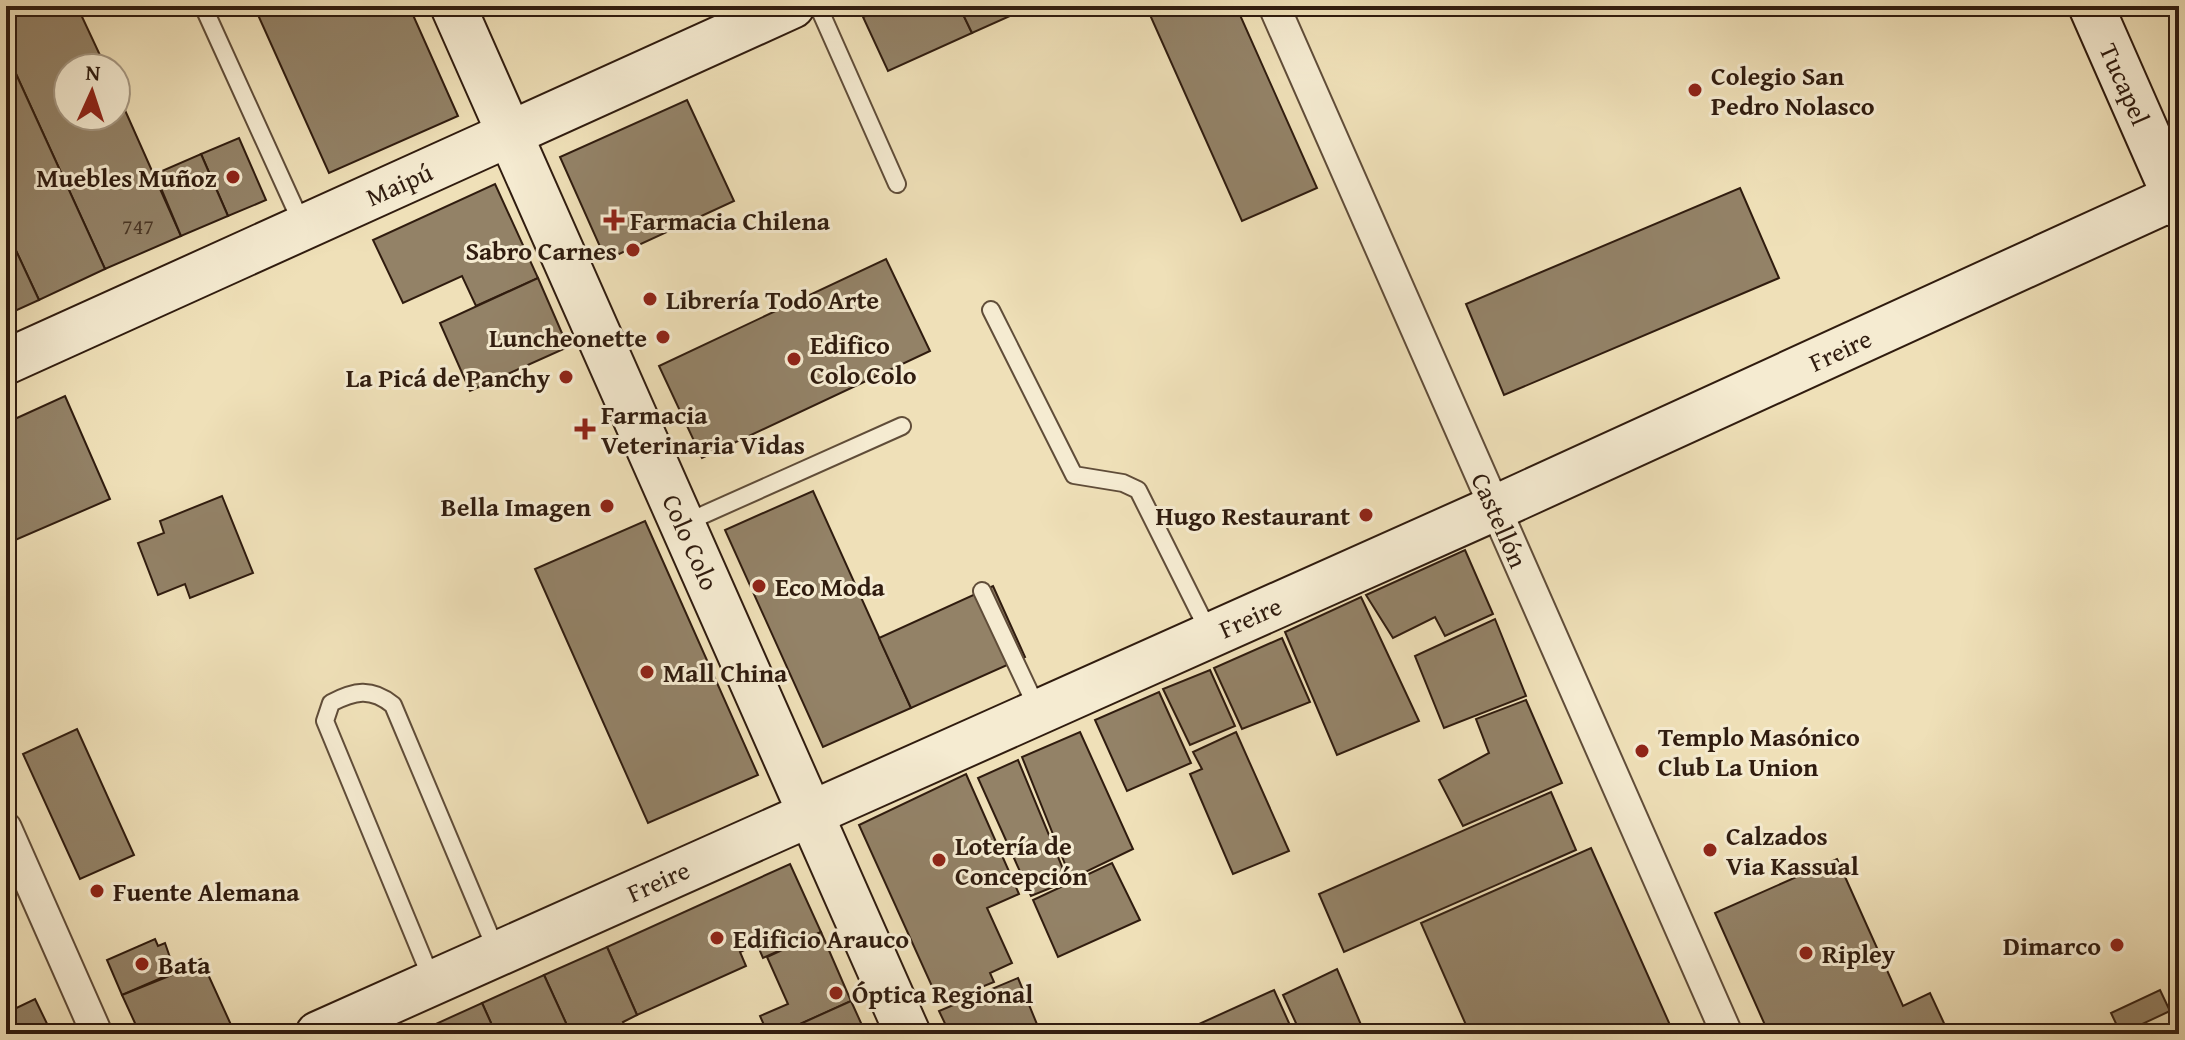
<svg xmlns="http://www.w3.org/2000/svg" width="2185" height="1040" font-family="'Gentium Book Plus',serif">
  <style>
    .building { fill: #938267; stroke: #301c0f; stroke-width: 2 }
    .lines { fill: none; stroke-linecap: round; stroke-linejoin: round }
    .lane-casing { stroke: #604d39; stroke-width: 20 }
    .street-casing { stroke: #604d39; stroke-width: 34 }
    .secondary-casing { stroke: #301c0f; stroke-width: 48 }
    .lane { stroke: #f5ebd1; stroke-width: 16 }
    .street { stroke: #f5ebd1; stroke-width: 30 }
    .secondary { stroke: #f5ebd1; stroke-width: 44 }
    .poi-dot { fill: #8f2418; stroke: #f5ebd1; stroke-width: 3 }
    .labels { text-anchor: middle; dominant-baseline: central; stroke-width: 6; stroke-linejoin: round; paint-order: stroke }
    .number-label { font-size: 22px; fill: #493625 }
    .poi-label { font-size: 26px; font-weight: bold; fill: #301c0f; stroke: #f5ebd1; text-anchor: start }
    .street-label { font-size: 26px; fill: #301c0f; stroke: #f5ebd1 }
  </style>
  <rect width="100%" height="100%" fill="#efe0b8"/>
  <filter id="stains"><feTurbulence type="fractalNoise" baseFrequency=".0025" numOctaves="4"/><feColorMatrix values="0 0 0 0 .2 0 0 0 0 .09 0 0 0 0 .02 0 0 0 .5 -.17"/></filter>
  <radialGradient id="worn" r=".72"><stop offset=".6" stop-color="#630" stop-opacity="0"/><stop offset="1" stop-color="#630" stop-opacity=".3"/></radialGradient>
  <g class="building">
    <path d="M 6,6 L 77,6 L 106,68 L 68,68 L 68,116 L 116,116 L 116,90 L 181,236 L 105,269 L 6,52 Z"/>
    <path d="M 254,6 L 409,6 L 458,116 L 329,173 Z"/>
    <path d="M 888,6 L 959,6 L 972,33 L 888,71 L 863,17 Z"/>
    <path d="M 959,6 L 1032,6 L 972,33 Z"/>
    <path d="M 1146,6 L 1236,6 L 1317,188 L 1242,221 Z"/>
    <path d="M 6,52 L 105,269 L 39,300 L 6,229 Z"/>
    <path d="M 687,100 L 734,201 L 606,260 L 560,157 Z"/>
    <path d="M 239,138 L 266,200 L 228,216 L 201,154 Z"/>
    <path d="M 201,154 L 228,216 L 181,236 L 155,174 Z"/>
    <path d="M 495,184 L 538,278 L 476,306 L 462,276 L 403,303 L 373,240 Z"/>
    <path d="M 1740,188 L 1779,278 L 1504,395 L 1466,304 Z"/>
    <path d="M 12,242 L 39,300 L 6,315 L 6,244 Z"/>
    <path d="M 886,259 L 930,351 L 702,458 L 659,366 Z"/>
    <path d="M 538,278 L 568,347 L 470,391 L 440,323 Z"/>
    <path d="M 65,396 L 110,499 L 6,544 L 6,423 Z"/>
    <path d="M 813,491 L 911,708 L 823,747 L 725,530 Z"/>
    <path d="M 222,496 L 253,573 L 190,598 L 185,584 L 158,595 L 138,543 L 164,533 L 160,521 Z"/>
    <path d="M 645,521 L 758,775 L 648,823 L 535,569 Z"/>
    <path d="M 1465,550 L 1493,614 L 1445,636 L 1435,617 L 1393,638 L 1366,595 Z"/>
    <path d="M 993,586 L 1025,657 L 911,708 L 879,638 Z"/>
    <path d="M 1361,597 L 1419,721 L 1337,755 L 1285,632 Z"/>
    <path d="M 1495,619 L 1526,696 L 1444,728 L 1415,656 Z"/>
    <path d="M 1282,638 L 1310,702 L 1242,729 L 1214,668 Z"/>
    <path d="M 1210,670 L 1235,726 L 1190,745 L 1163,689 Z"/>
    <path d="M 1159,692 L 1191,763 L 1127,791 L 1095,720 Z"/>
    <path d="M 1526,700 L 1562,783 L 1463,826 L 1439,780 L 1489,753 L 1476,719 Z"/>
    <path d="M 77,729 L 134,855 L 80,879 L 23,754 Z"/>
    <path d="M 1080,732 L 1133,849 L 1071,879 L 1022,757 Z"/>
    <path d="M 1236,732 L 1289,851 L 1233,874 L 1190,774 L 1202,769 L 1193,752 Z"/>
    <path d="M 1018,760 L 1068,881 L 1031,896 L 978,778 Z"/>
    <path d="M 966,774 L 1019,894 L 987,908 L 1012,963 L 990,973 L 994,982 L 940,1004 L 859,825 Z"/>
    <path d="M 1551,792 L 1576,850 L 1344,952 L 1319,894 Z"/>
    <path d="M 1591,848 L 1674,1034 L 1470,1034 L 1421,923 Z"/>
    <path d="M 1837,859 L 1903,1006 L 1930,993 L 1949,1034 L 1769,1034 L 1715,913 Z"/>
    <path d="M 1112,863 L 1140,920 L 1058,957 L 1033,900 Z"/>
    <path d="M 790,864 L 821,932 L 763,958 L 757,944 L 740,952 L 746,966 L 637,1015 L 607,947 Z"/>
    <path d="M 821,932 L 851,1001 L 778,1034 L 768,1034 L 760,1016 L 788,1004 L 767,957 Z"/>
    <path d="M 155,939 L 158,946 L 165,943 L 175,972 L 122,995 L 107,960 Z"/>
    <path d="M 607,947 L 637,1015 L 623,1022 L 629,1034 L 571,1034 L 544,975 Z"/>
    <path d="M 201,959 L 232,1027 L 216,1034 L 140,1034 L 122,995 L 177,973 L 176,969 Z"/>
    <path d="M 1337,969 L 1365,1034 L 1301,1034 L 1283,995 Z"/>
    <path d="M 544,975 L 571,1034 L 496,1034 L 482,1003 Z"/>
    <path d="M 1018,978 L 1041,1034 L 950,1034 L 939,1011 Z"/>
    <path d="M 1274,990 L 1294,1034 L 1177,1034 Z"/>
    <path d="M 2160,990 L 2170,1011 L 2121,1034 L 2111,1013 Z"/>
    <path d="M 35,999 L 52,1034 L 6,1034 L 6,1013 Z"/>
    <path d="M 851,1001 L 866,1034 L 778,1034 Z"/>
    <path d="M 482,1003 L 496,1034 L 417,1034 L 416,1033 Z"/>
  </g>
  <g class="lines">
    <g class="lane-casing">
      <g id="lane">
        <path d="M 203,6 L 303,226"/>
        <path d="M 818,6 L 897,184"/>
        <path d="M 991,310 L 1074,475 L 1123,483 L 1138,490 L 1209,632"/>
        <path d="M 685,523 L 902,426"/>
        <path d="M 982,591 L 1038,710"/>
        <path d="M 432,980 L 325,721 L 331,703 C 354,691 371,687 393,705 L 497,952"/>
      </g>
    </g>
    <g class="street-casing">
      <g id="street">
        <path d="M 1274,6 L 1727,1034"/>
        <path d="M 6,828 L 97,1034"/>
      </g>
    </g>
    <g class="secondary-casing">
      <g id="secondary">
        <path d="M 453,6 L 908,1034"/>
        <path d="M 2091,6 L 2179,206"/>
        <path d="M 6,362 L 792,6"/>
        <path d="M 318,1034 L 1495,508 L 2179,195"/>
      </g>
    </g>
    <use href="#lane" class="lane"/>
    <use href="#street" class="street"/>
    <use href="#secondary" class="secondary"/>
  </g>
  <g class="poi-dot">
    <circle cx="1695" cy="90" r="8"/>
    <circle cx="233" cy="177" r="8"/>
    <path d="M610 208h8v8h8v8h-8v8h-8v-8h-8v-8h8z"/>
    <circle cx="633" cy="250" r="8"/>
    <circle cx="650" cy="299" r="8"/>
    <circle cx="663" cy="337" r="8"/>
    <circle cx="794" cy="359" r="8"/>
    <circle cx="566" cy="377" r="8"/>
    <path d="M581 417h8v8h8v8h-8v8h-8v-8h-8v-8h8z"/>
    <circle cx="607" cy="506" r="8"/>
    <circle cx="1366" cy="515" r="8"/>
    <circle cx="759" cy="586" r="8"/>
    <circle cx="647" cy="672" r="8"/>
    <circle cx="1642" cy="751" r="8"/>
    <circle cx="1710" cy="850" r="8"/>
    <circle cx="939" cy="860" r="8"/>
    <circle cx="97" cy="891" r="8"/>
    <circle cx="717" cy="938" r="8"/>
    <circle cx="2117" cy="945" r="8"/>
    <circle cx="1806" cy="953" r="8"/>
    <circle cx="142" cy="964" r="8"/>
    <circle cx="836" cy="993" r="8"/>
  </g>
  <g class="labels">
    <g class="number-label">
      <text x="138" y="226">747</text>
    </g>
    <g class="poi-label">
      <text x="1711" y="75">Colegio San<tspan x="1711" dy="30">Pedro Nolasco</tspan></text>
      <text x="217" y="177" text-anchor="end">Muebles Muñoz</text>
      <text x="630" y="220">Farmacia Chilena</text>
      <text x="617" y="250" text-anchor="end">Sabro Carnes</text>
      <text x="666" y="299">Librería Todo Arte</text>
      <text x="647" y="337" text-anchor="end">Luncheonette</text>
      <text x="810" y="344">Edifico<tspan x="810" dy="30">Colo Colo</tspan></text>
      <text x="550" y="377" text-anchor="end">La Picá de Panchy</text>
      <text x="601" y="414">Farmacia<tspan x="601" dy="30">Veterinaria Vidas</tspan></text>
      <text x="591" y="506" text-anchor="end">Bella Imagen</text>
      <text x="1350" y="515" text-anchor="end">Hugo Restaurant</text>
      <text x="775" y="586">Eco Moda</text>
      <text x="663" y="672">Mall China</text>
      <text x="1658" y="736">Templo Masónico<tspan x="1658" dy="30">Club La Union</tspan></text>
      <text x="1726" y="835">Calzados<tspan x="1726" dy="30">Via Kassual</tspan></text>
      <text x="955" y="845">Lotería de<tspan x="955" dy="30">Concepción</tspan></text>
      <text x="113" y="891">Fuente Alemana</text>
      <text x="733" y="938">Edificio Arauco</text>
      <text x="2101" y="945" text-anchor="end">Dimarco</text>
      <text x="1822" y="953">Ripley</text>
      <text x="158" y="964">Bata</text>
      <text x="852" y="993">Óptica Regional</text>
    </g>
    <g class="street-label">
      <text transform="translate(2125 84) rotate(66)">Tucapel</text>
      <text transform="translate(399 184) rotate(-24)">Maipú</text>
      <text transform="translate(1840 350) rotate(-25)">Freire</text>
      <text transform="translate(1500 520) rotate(66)">Castellón</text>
      <text transform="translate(691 542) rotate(66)">Colo Colo</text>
      <text transform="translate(1250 617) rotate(-24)">Freire</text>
      <text transform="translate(658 881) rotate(-24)">Freire</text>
    </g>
  </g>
  <rect width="2185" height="1040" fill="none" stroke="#efe0b8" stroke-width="32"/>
  <rect x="8" y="8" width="2169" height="1024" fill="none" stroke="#301c0f" stroke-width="4"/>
  <rect x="16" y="16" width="2153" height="1008" fill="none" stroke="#301c0f" stroke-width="2"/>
  <g transform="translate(92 92) rotate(3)"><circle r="38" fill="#f5ebd1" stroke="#a69883" stroke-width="2"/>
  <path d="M0-6L14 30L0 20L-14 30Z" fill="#8f2418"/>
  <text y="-12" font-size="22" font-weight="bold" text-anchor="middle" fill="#301c0f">N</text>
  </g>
  <rect width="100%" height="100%" filter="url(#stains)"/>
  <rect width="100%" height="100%" fill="url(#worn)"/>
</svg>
